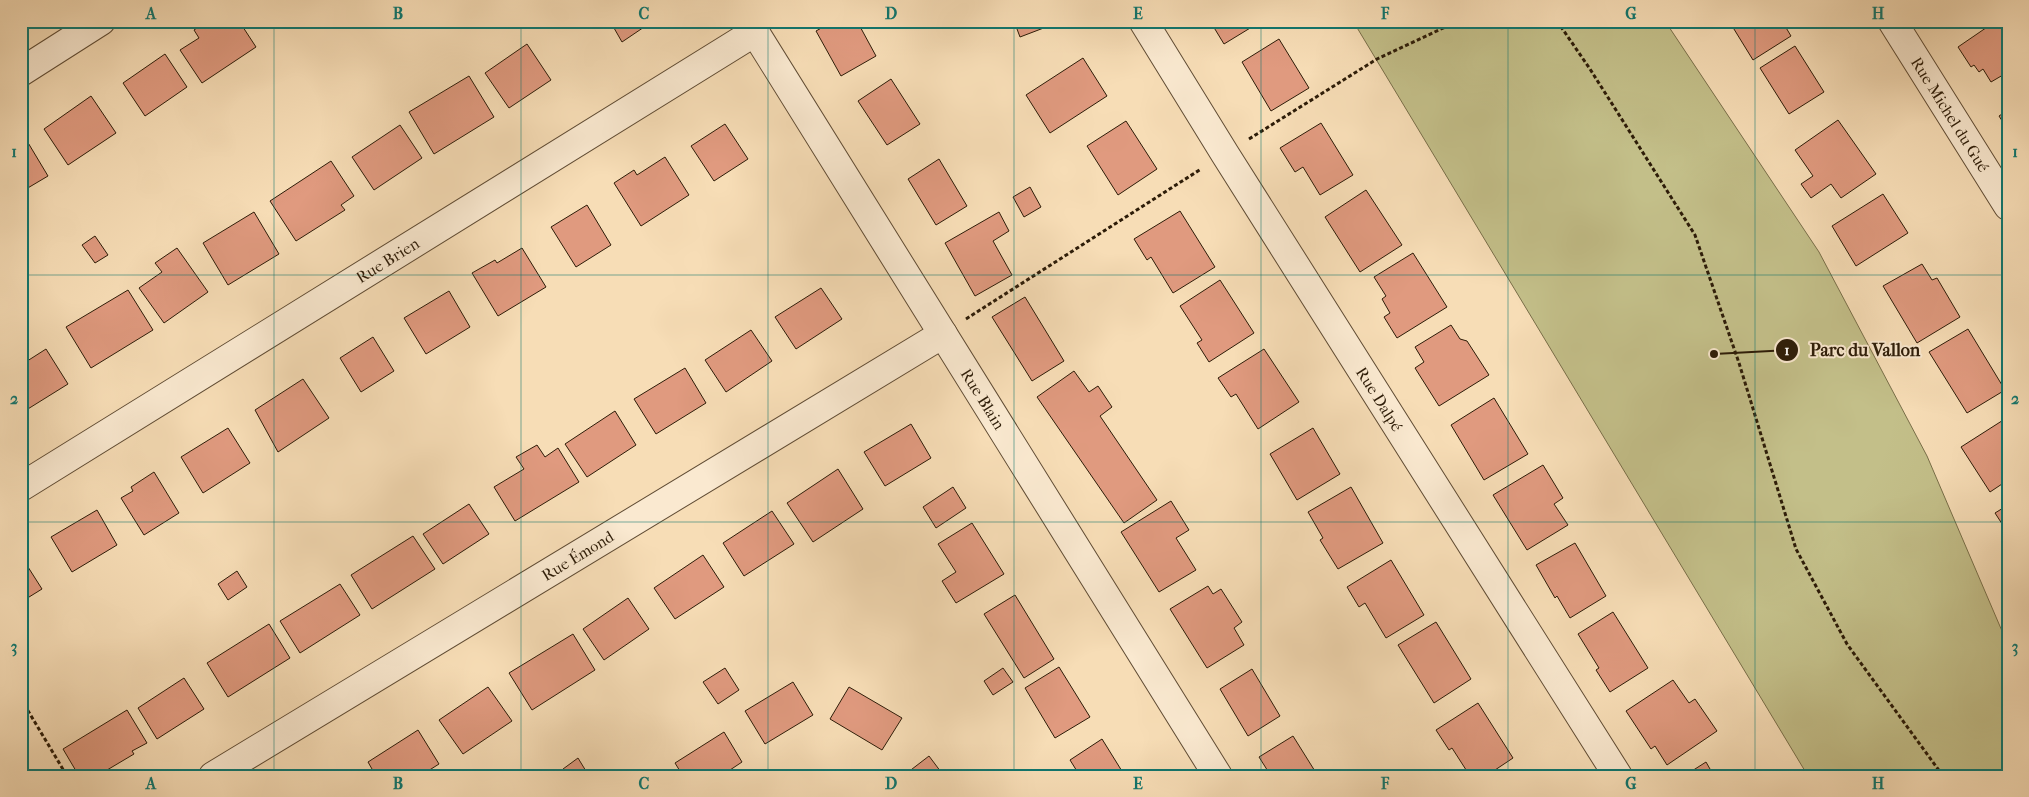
<svg xmlns="http://www.w3.org/2000/svg" width="2029" height="797" font-family="'IM FELL French Canon',serif">
  <style>
    .green { fill: #c3bf89; stroke: #786e48 }
    .building { fill: #e09a7f; stroke: #2d1c08 }
    .lines { fill: none; stroke-linecap: round; stroke-linejoin: round }
    .minor-casing { stroke: #604c34; stroke-width: 30 }
    .path { stroke: #2d1c08; stroke-width: 3; stroke-dasharray: 4 2.5; stroke-linecap: butt }
    .minor { stroke: #fae9d0; stroke-width: 28 }
    .grid { fill: none; stroke: #0f766e; stroke-width: 1; stroke-opacity: 0.55 }
    .labels { text-anchor: middle; dominant-baseline: central; stroke-width: 4; stroke-linejoin: round; paint-order: stroke }
    .street-label { font-size: 16px; fill: #2d1c08; stroke: #fae9d0 }
    .leader { fill: none; stroke: #2d1c08; stroke-width: 2 }
    .callout-dot { fill: #2d1c08; stroke: #fae9d0; stroke-width: 2 }
    .mark-label { font-size: 15px; text-anchor: middle; font-weight: bold; fill: #fff }
    .callout-label { font-size: 18px; text-anchor: middle; font-weight: bold; fill: #2d1c08; stroke: #fae9d0; stroke-width: 4; stroke-linejoin: round; paint-order: stroke }
    .neatline { fill: none; stroke: #0f766e; stroke-width: 2 }
    .grid-label { font-size: 16px; text-anchor: middle; font-weight: bold; fill: #0f766e }
  </style>
  <rect width="100%" height="100%" fill="#f7ddb6"/>
  <filter id="stains"><feTurbulence type="fractalNoise" baseFrequency=".004" numOctaves="4"/><feColorMatrix values="0 0 0 0 .2 0 0 0 0 .09 0 0 0 0 .02 0 0 0 .5 -.17"/></filter>
  <radialGradient id="worn" r=".72"><stop offset=".6" stop-color="#630" stop-opacity="0"/><stop offset="1" stop-color="#630" stop-opacity=".3"/></radialGradient>
  <path class="green" d="M 1353,21 L 1665,21 L 1819,252 L 1927,456 L 2008,645 L 2008,776 L 1808,776 Z"/>
  <g class="building">
    <path d="M 207,21 L 239,21 L 256,47 L 202,83 L 180,50 L 199,38 L 194,30 Z"/>
    <path d="M 610,21 L 653,21 L 622,42 Z"/>
    <path d="M 834,21 L 857,21 L 876,56 L 841,76 L 816,31 Z"/>
    <path d="M 1014,21 L 1062,21 L 1020,37 Z"/>
    <path d="M 1210,21 L 1259,21 L 1260,22 L 1224,44 Z"/>
    <path d="M 1729,21 L 1782,21 L 1791,36 L 1753,60 Z"/>
    <path d="M 1996,21 L 2003,21 L 2008,29 L 2008,72 L 1991,82 L 1983,69 L 1979,72 L 1974,65 L 1971,67 L 1958,47 Z"/>
    <path d="M 1279,39 L 1309,88 L 1271,111 L 1242,62 Z"/>
    <path d="M 527,44 L 551,80 L 509,108 L 485,73 Z"/>
    <path d="M 1795,46 L 1824,92 L 1789,114 L 1760,68 Z"/>
    <path d="M 165,54 L 187,87 L 145,116 L 123,83 Z"/>
    <path d="M 1083,58 L 1107,96 L 1050,133 L 1026,95 Z"/>
    <path d="M 469,76 L 494,117 L 434,154 L 409,112 Z"/>
    <path d="M 891,79 L 920,124 L 887,145 L 858,101 Z"/>
    <path d="M 91,96 L 116,133 L 68,165 L 44,129 Z"/>
    <path d="M 2008,110 L 2008,130 L 1999,116 Z"/>
    <path d="M 1838,120 L 1876,174 L 1841,198 L 1831,184 L 1811,198 L 1801,184 L 1813,176 L 1795,150 Z"/>
    <path d="M 1126,121 L 1157,169 L 1118,195 L 1087,146 Z"/>
    <path d="M 1321,123 L 1353,175 L 1320,195 L 1303,167 L 1295,172 L 1280,148 Z"/>
    <path d="M 725,124 L 748,159 L 714,181 L 691,146 Z"/>
    <path d="M 400,125 L 422,158 L 374,190 L 352,157 Z"/>
    <path d="M 27,141 L 48,176 L 21,192 L 21,145 Z"/>
    <path d="M 665,157 L 689,195 L 641,226 L 614,183 L 634,170 L 637,175 Z"/>
    <path d="M 939,159 L 967,206 L 936,225 L 908,179 Z"/>
    <path d="M 331,161 L 354,196 L 341,205 L 345,210 L 296,241 L 270,201 Z"/>
    <path d="M 1030,187 L 1041,207 L 1024,217 L 1013,197 Z"/>
    <path d="M 1366,190 L 1402,245 L 1360,272 L 1325,217 Z"/>
    <path d="M 1883,194 L 1908,233 L 1856,266 L 1832,226 Z"/>
    <path d="M 587,205 L 611,245 L 576,267 L 551,227 Z"/>
    <path d="M 1180,211 L 1215,267 L 1173,293 L 1151,257 L 1147,260 L 1134,239 Z"/>
    <path d="M 254,212 L 279,254 L 228,285 L 203,243 Z"/>
    <path d="M 999,212 L 1009,231 L 993,241 L 1012,275 L 975,296 L 945,243 Z"/>
    <path d="M 95,236 L 108,255 L 95,263 L 82,245 Z"/>
    <path d="M 177,248 L 208,292 L 164,323 L 139,288 L 162,272 L 155,263 Z"/>
    <path d="M 522,248 L 546,287 L 498,316 L 472,273 L 495,260 L 497,263 Z"/>
    <path d="M 1413,253 L 1447,307 L 1397,338 L 1384,317 L 1390,313 L 1382,299 L 1386,296 L 1374,277 Z"/>
    <path d="M 1922,264 L 1932,280 L 1937,278 L 1960,317 L 1917,343 L 1883,286 Z"/>
    <path d="M 1220,280 L 1254,333 L 1209,362 L 1197,343 L 1202,340 L 1180,306 Z"/>
    <path d="M 821,288 L 842,319 L 796,349 L 775,317 Z"/>
    <path d="M 128,290 L 153,330 L 91,368 L 66,327 Z"/>
    <path d="M 449,291 L 470,327 L 426,354 L 404,318 Z"/>
    <path d="M 1025,297 L 1064,361 L 1032,381 L 992,317 Z"/>
    <path d="M 1451,325 L 1460,339 L 1467,341 L 1489,375 L 1439,406 L 1415,368 L 1424,362 L 1415,347 Z"/>
    <path d="M 1968,329 L 2005,390 L 1967,413 L 1929,352 Z"/>
    <path d="M 751,330 L 772,361 L 726,392 L 705,360 Z"/>
    <path d="M 373,337 L 394,371 L 361,392 L 340,358 Z"/>
    <path d="M 46,349 L 68,384 L 23,412 L 21,365 Z"/>
    <path d="M 1264,349 L 1299,402 L 1258,429 L 1236,394 L 1231,397 L 1218,378 Z"/>
    <path d="M 685,368 L 706,403 L 656,434 L 634,399 Z"/>
    <path d="M 1074,371 L 1089,392 L 1098,386 L 1112,407 L 1100,416 L 1157,500 L 1124,523 L 1037,397 Z"/>
    <path d="M 303,379 L 329,418 L 278,452 L 255,410 Z"/>
    <path d="M 1494,398 L 1528,454 L 1484,480 L 1451,425 Z"/>
    <path d="M 615,411 L 636,445 L 587,477 L 565,444 Z"/>
    <path d="M 2008,417 L 2008,480 L 1990,492 L 1961,447 Z"/>
    <path d="M 911,424 L 931,458 L 885,486 L 864,452 Z"/>
    <path d="M 228,428 L 250,463 L 203,493 L 181,457 Z"/>
    <path d="M 1313,428 L 1340,474 L 1297,500 L 1270,454 Z"/>
    <path d="M 537,445 L 545,457 L 558,448 L 579,482 L 515,521 L 494,487 L 524,469 L 516,457 Z"/>
    <path d="M 1543,465 L 1563,498 L 1554,504 L 1568,525 L 1527,550 L 1493,495 Z"/>
    <path d="M 838,469 L 863,509 L 813,542 L 787,503 Z"/>
    <path d="M 154,472 L 179,513 L 144,535 L 121,498 L 133,491 L 131,487 Z"/>
    <path d="M 953,487 L 966,508 L 936,528 L 923,507 Z"/>
    <path d="M 1351,487 L 1383,543 L 1338,569 L 1320,540 L 1323,538 L 1308,512 Z"/>
    <path d="M 1171,501 L 1189,530 L 1176,538 L 1196,570 L 1159,592 L 1121,532 Z"/>
    <path d="M 469,504 L 489,534 L 443,564 L 423,534 Z"/>
    <path d="M 2008,505 L 2008,533 L 1995,513 Z"/>
    <path d="M 97,510 L 117,545 L 72,572 L 51,537 Z"/>
    <path d="M 772,511 L 794,544 L 744,576 L 723,543 Z"/>
    <path d="M 972,523 L 1004,574 L 956,603 L 942,581 L 956,572 L 938,544 Z"/>
    <path d="M 413,536 L 435,569 L 372,609 L 351,575 Z"/>
    <path d="M 1575,543 L 1606,596 L 1570,618 L 1557,596 L 1555,598 L 1536,565 Z"/>
    <path d="M 703,555 L 724,587 L 675,619 L 654,588 Z"/>
    <path d="M 21,556 L 42,589 L 21,602 Z"/>
    <path d="M 1391,560 L 1424,615 L 1386,638 L 1365,603 L 1359,607 L 1347,587 Z"/>
    <path d="M 237,571 L 247,587 L 228,600 L 218,584 Z"/>
    <path d="M 340,584 L 360,615 L 300,653 L 280,621 Z"/>
    <path d="M 1208,586 L 1213,594 L 1221,589 L 1242,622 L 1234,628 L 1244,645 L 1207,668 L 1170,609 Z"/>
    <path d="M 1015,595 L 1054,659 L 1024,678 L 984,614 Z"/>
    <path d="M 628,598 L 649,629 L 604,660 L 583,629 Z"/>
    <path d="M 1613,612 L 1648,668 L 1610,692 L 1596,670 L 1599,668 L 1578,634 Z"/>
    <path d="M 1436,622 L 1471,679 L 1434,703 L 1398,645 Z"/>
    <path d="M 269,624 L 290,658 L 228,697 L 207,663 Z"/>
    <path d="M 573,634 L 595,670 L 532,710 L 509,673 Z"/>
    <path d="M 1059,667 L 1090,717 L 1055,738 L 1025,688 Z"/>
    <path d="M 725,668 L 739,690 L 718,704 L 703,682 Z"/>
    <path d="M 1003,668 L 1013,682 L 993,695 L 984,681 Z"/>
    <path d="M 1252,669 L 1280,716 L 1248,736 L 1220,689 Z"/>
    <path d="M 184,678 L 204,709 L 157,739 L 138,708 Z"/>
    <path d="M 1673,680 L 1689,703 L 1695,699 L 1717,731 L 1667,765 L 1655,746 L 1651,749 L 1626,711 Z"/>
    <path d="M 793,682 L 813,715 L 765,744 L 745,711 Z"/>
    <path d="M 488,687 L 512,721 L 463,754 L 439,720 Z"/>
    <path d="M 849,687 L 902,718 L 882,750 L 830,719 Z"/>
    <path d="M 1478,703 L 1513,758 L 1486,776 L 1470,776 L 1452,748 L 1449,750 L 1436,730 Z"/>
    <path d="M 127,710 L 147,743 L 132,751 L 134,754 L 97,776 L 79,776 L 63,749 Z"/>
    <path d="M 418,730 L 439,764 L 420,776 L 376,776 L 368,762 Z"/>
    <path d="M 724,732 L 742,762 L 721,776 L 683,776 L 675,763 Z"/>
    <path d="M 1293,736 L 1318,776 L 1271,776 L 1259,757 Z"/>
    <path d="M 1102,739 L 1125,776 L 1080,776 L 1070,760 Z"/>
    <path d="M 929,756 L 944,776 L 903,776 Z"/>
    <path d="M 578,758 L 589,776 L 567,776 L 563,769 Z"/>
    <path d="M 1706,762 L 1714,776 L 1684,776 Z"/>
    <path d="M 1518,770 L 1522,776 L 1510,776 Z"/>
    <path d="M 346,771 L 349,776 L 338,776 Z"/>
  </g>
  <g class="lines">
    <g class="minor-casing">
      <g id="minor">
        <path id="s1" d="M 748,21 L 1218,776"/>
        <path id="s2" d="M 1143,21 L 1225,154 L 1618,776"/>
        <path id="s3" d="M 1892,21 L 2008,206"/>
        <path d="M 21,72 L 101,21"/>
        <path id="s4" d="M 21,487 L 755,32"/>
        <path id="s5" d="M 213,776 L 943,334"/>
      </g>
    </g>
    <g class="path">
      <path d="M 1557,21 L 1590,69 L 1695,235 L 1739,363 L 1796,549 L 1847,644 L 1943,776"/>
      <path d="M 1249,139 L 1377,59 L 1458,21"/>
      <path d="M 966,319 L 1201,169"/>
      <path d="M 21,699 L 67,776"/>
    </g>
    <use href="#minor" class="minor"/>
  </g>
  <path class="grid" d="M 274,21 L 274,776M 521,21 L 521,776M 768,21 L 768,776M 1014,21 L 1014,776M 1261,21 L 1261,776M 1508,21 L 1508,776M 1755,21 L 1755,776M 21,275 L 2008,275M 21,522 L 2008,522"/>
  <g class="labels">
    <g class="street-label">
      <text stroke="none"><textPath href="#s3" startOffset="110">Rue Michel du Gué</textPath></text>
      <text stroke="none"><textPath href="#s4" startOffset="431">Rue Brien</textPath></text>
      <text stroke="none"><textPath href="#s1" startOffset="445">Rue Blain</textPath></text>
      <text stroke="none"><textPath href="#s2" startOffset="446">Rue Dalpé</textPath></text>
      <text stroke="none"><textPath href="#s5" startOffset="426">Rue Émond</textPath></text>
    </g>
  </g>
  <path class="leader" d="M1714 354L1787 350"/>
  <g class="callout-dot">
    <circle cx="1714" cy="354" r="5"/>
    <circle cx="1787" cy="350" r="12"/>
  </g>
  <g class="mark-label">
    <text x="1787" y="355">1</text>
  </g>
  <g class="callout-label">
    <text x="1865" y="356">Parc du Vallon</text>
  </g>
  <rect width="2029" height="797" fill="none" stroke="#f7ddb6" stroke-width="55"/>
  <rect x="28" y="28" width="1974" height="742" class="neatline"/>
  <g class="grid-label">
    <text x="151" y="19">A</text>
    <text x="398" y="19">B</text>
    <text x="644" y="19">C</text>
    <text x="891" y="19">D</text>
    <text x="1138" y="19">E</text>
    <text x="1385" y="19">F</text>
    <text x="1631" y="19">G</text>
    <text x="1878" y="19">H</text>
    <text x="14" y="157">1</text>
    <text x="2015" y="157">1</text>
    <text x="14" y="404">2</text>
    <text x="2015" y="404">2</text>
    <text x="14" y="652">3</text>
    <text x="2015" y="652">3</text>
    <text x="151" y="789">A</text>
    <text x="398" y="789">B</text>
    <text x="644" y="789">C</text>
    <text x="891" y="789">D</text>
    <text x="1138" y="789">E</text>
    <text x="1385" y="789">F</text>
    <text x="1631" y="789">G</text>
    <text x="1878" y="789">H</text>
  </g>
  <rect width="100%" height="100%" filter="url(#stains)"/>
  <rect width="100%" height="100%" fill="url(#worn)"/>
</svg>
